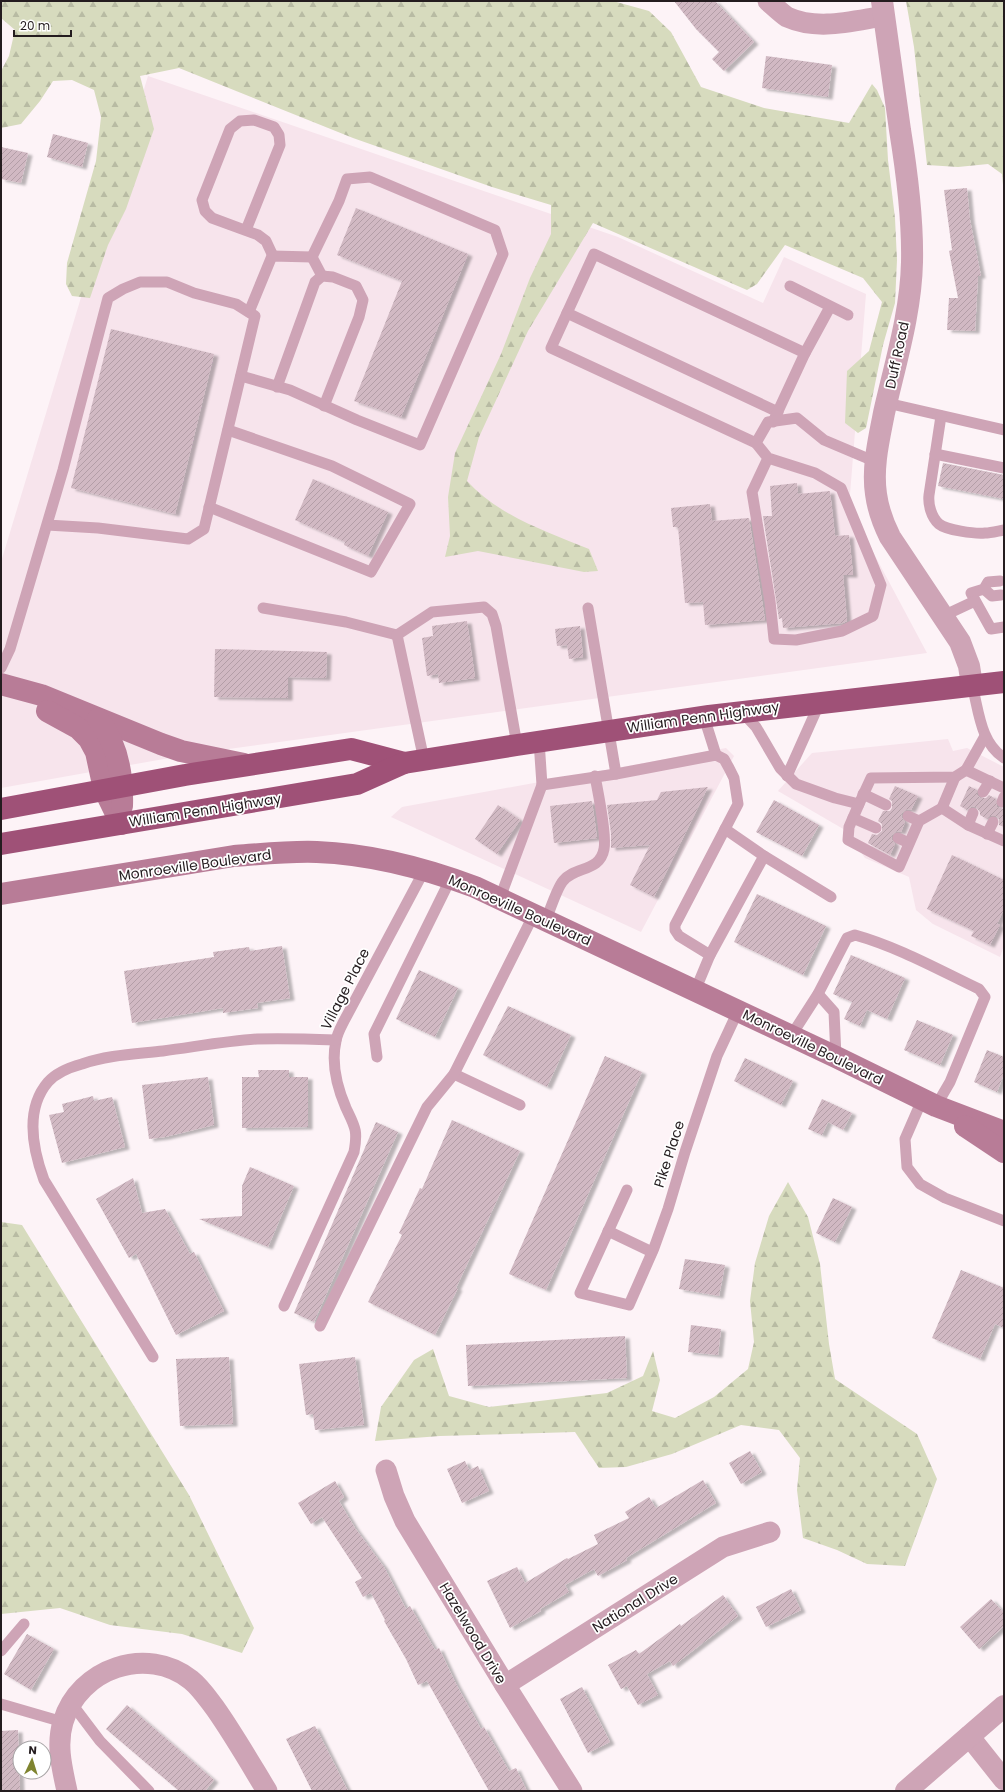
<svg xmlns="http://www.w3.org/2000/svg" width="1005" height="1792" font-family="Poppins,sans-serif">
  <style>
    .built { fill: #f7e4ec }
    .forest { fill: url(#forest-firs) }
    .building { fill: url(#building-hatch); filter: url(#shadow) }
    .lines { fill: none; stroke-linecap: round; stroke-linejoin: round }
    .service { stroke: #cea4b6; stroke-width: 11 }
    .minor { stroke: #cea4b6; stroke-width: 21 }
    .tertiary { stroke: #cea4b6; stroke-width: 22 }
    .secondary { stroke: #b87c97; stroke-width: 22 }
    .trunk { stroke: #9f5177; stroke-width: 22 }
    .labels { text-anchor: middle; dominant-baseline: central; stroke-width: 3.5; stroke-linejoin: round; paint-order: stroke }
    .street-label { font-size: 14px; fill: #241c1f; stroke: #fff }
  </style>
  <defs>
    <pattern id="forest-firs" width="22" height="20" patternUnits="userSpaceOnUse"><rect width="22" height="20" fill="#d7dbbe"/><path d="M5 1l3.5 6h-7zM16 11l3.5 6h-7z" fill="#b8bba3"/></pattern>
    <pattern id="building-hatch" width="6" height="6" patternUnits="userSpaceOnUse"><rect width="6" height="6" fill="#d1b9c3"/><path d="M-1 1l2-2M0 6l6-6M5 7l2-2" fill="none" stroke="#b39ea7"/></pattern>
    <filter id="shadow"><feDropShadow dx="4.5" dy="2.5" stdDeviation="1" flood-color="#0004"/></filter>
  </defs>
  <rect width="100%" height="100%" fill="#fdf3f7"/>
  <g class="built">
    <path d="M 148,76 L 618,237 L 763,303 L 784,257 L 866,294 L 849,507 L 927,653 L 192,754 L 1,788 L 1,562 Z"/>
    <path d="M 948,739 L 953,751 L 967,748 L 1004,767 L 1004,946 L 1000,957 L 933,924 L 916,910 L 909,877 L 865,858 L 845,830 L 778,791 L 812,753 Z"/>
    <path d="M 726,748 L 734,756 L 641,932 L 391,817 L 402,807 Z"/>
  </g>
  <g class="forest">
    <path d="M 1,1 L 613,1 L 649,11 L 671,32 L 701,87 L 764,108 L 849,123 L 872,84 L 877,90 L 885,108 L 888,160 L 895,218 L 897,260 L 895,303 L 883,345 L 866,428 L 858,433 L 845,423 L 847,371 L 869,351 L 882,302 L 863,278 L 785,245 L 757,284 L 747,290 L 593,223 L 528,331 L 479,437 L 467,481 C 499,516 547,532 589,549 L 598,571 L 584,572 L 478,551 L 445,557 L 450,536 L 448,497 L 455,453 L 501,354 L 530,278 L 551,234 L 551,205 L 492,187 L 353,138 L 179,68 L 140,76 L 154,129 L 126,209 L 108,245 L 90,298 L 72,296 L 66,284 L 67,263 L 96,161 L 101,117 L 94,90 L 72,80 L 53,81 L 40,101 L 21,124 L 1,128 L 1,71 L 9,56 L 15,30 L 1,18 Z"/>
    <path d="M 906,1 L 1004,1 L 1004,196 L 1002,174 L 988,164 L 958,167 L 927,165 L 914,47 Z"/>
    <path d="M 788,1182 L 808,1217 L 820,1264 L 829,1344 L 835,1379 L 917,1434 L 937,1479 L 905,1566 L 867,1564 L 837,1550 L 803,1538 L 797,1490 L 800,1458 L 779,1430 L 741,1425 L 672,1454 L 626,1467 L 599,1468 L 575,1432 L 440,1436 L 375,1441 L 381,1407 L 414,1360 L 433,1349 L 449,1396 L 489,1407 L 607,1393 L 643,1376 L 653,1351 L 660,1380 L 652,1411 L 675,1418 L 714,1397 L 748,1369 L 754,1342 L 750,1301 L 755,1263 L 769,1216 Z"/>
    <path d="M 1,1222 L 22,1225 L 189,1495 L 254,1628 L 242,1653 L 182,1634 L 110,1625 L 60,1608 L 1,1614 Z"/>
  </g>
  <g class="building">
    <path d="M 674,1 L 715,1 L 754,42 L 724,71 L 712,59 L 719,52 L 696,29 Z"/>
    <path d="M 766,56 L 832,65 L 828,97 L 762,88 Z"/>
    <path d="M 53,134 L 88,143 L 82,167 L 47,157 Z"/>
    <path d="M 1,147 L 28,153 L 21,183 L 1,179 Z"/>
    <path d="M 967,188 L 970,220 L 981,276 L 978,276 L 975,331 L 947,330 L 949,298 L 958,298 L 949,251 L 952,250 L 944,190 Z"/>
    <path d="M 356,208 L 468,254 L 401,417 L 354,401 L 402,281 L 337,255 Z"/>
    <path d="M 111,329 L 214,354 L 175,514 L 71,488 Z"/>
    <path d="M 943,463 L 1004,475 L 1004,499 L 938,486 Z"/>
    <path d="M 313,479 L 388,512 L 368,556 L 344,545 L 345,542 L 295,520 Z"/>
    <path d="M 797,483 L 798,494 L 830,491 L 835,536 L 849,535 L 853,575 L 843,575 L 847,621 L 843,623 L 783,628 L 782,618 L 779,619 L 763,516 L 772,516 L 770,486 Z"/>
    <path d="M 710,504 L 712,521 L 749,518 L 765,620 L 705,625 L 703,602 L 685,603 L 678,527 L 673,527 L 671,508 Z"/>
    <path d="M 467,621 L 475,678 L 439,683 L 438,674 L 427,676 L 422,638 L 433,636 L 432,626 Z"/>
    <path d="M 580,626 L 583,657 L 569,659 L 567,645 L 557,646 L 555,629 Z"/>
    <path d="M 215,649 L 327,652 L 326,678 L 288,677 L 288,698 L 214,697 Z"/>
    <path d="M 895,786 L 918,796 L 911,810 L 907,809 L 902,813 L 901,817 L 905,822 L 901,832 L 897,831 L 892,835 L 891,839 L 895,844 L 890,855 L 868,843 L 872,834 L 877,835 L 882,831 L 882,824 L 878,821 L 883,811 L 890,811 L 892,808 L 892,801 L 889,799 Z"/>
    <path d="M 969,786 L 977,790 L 977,795 L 980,798 L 986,798 L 989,795 L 996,799 L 997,807 L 1004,809 L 1004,827 L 999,825 L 999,818 L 996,816 L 990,816 L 987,819 L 980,815 L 980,812 L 976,807 L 972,806 L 967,810 L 960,806 Z"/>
    <path d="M 708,787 L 654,897 L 630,885 L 650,845 L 611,848 L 611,833 L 607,805 L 657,800 L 661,792 Z"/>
    <path d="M 774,800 L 819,825 L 802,856 L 756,832 Z"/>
    <path d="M 592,801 L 597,838 L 554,843 L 550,806 Z"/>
    <path d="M 498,805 L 520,820 L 497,854 L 475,839 Z"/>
    <path d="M 952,855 L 1004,880 L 1004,909 L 997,924 L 1000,925 L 990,945 L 971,936 L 974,931 L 927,909 Z"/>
    <path d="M 757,894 L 826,926 L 803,975 L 734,942 Z"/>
    <path d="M 282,946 L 290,998 L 257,1003 L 258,1008 L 223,1013 L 223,1008 L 132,1023 L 124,971 L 214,957 L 213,952 L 249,947 L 250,951 Z"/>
    <path d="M 851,955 L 905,978 L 887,1019 L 867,1010 L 860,1026 L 844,1019 L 852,1002 L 833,994 Z"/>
    <path d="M 419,970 L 458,988 L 435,1037 L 396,1019 Z"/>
    <path d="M 508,1006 L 571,1035 L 547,1087 L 483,1055 Z"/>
    <path d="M 917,1020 L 953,1035 L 940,1065 L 904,1050 Z"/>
    <path d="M 987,1050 L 1004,1057 L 1004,1074 L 997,1092 L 974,1082 Z"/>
    <path d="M 605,1056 L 642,1072 L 546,1290 L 509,1274 Z"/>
    <path d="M 745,1058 L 793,1081 L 781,1105 L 734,1081 Z"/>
    <path d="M 258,1070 L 289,1070 L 289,1077 L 308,1077 L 308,1127 L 242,1128 L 242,1077 L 259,1077 Z"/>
    <path d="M 208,1077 L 214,1125 L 165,1137 L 149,1139 L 142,1085 Z"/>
    <path d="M 93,1096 L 94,1101 L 112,1097 L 125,1147 L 62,1163 L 49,1115 L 64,1112 L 62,1104 Z"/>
    <path d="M 822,1099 L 852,1113 L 843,1130 L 828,1122 L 822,1135 L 808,1129 Z"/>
    <path d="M 452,1120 L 520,1151 L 456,1288 L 458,1288 L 435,1335 L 368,1302 L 402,1235 L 399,1233 L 420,1188 L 422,1189 Z"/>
    <path d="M 376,1122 L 398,1132 L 314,1322 L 294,1313 Z"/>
    <path d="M 250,1167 L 294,1186 L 268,1247 L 199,1219 L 242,1216 L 242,1186 Z"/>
    <path d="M 133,1178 L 142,1213 L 165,1209 L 190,1254 L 194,1252 L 224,1311 L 176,1335 L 136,1254 L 129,1258 L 96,1199 Z"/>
    <path d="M 833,1198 L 852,1207 L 835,1242 L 816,1233 Z"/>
    <path d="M 685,1259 L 725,1265 L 719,1296 L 679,1289 Z"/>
    <path d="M 961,1270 L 1004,1288 L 1004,1328 L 995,1324 L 980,1359 L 932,1338 Z"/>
    <path d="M 691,1325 L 721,1329 L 718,1355 L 688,1352 Z"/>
    <path d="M 625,1336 L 627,1378 L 468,1386 L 466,1345 Z"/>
    <path d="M 229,1357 L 233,1424 L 180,1426 L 176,1359 Z"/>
    <path d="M 355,1357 L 364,1425 L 315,1430 L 313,1414 L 306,1415 L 299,1364 Z"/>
    <path d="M 750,1451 L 762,1472 L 741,1484 L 729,1463 Z"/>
    <path d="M 465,1461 L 469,1470 L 478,1466 L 489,1491 L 462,1503 L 447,1469 Z"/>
    <path d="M 703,1480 L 716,1503 L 626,1558 L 627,1560 L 598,1576 L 594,1569 L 565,1585 L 569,1592 L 540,1609 L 541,1611 L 510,1628 L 487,1581 L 517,1567 L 525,1583 L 567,1558 L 568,1559 L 598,1544 L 594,1535 L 629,1518 L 625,1512 L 649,1497 L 656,1508 Z"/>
    <path d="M 335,1481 L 344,1497 L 339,1501 L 355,1528 L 384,1567 L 406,1609 L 410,1606 L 435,1650 L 439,1648 L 456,1684 L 481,1729 L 484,1727 L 509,1771 L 516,1768 L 527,1791 L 489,1791 L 427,1681 L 418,1685 L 406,1659 L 384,1621 L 385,1620 L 371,1593 L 363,1597 L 355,1582 L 362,1578 L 322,1517 L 311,1524 L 298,1503 Z"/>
    <path d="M 791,1589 L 801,1610 L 766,1627 L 756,1607 Z"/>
    <path d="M 723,1595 L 738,1616 L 673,1666 L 670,1661 L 647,1674 L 658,1695 L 638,1705 L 627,1686 L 621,1689 L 608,1665 L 636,1650 L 639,1654 L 680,1624 L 681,1626 Z"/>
    <path d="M 991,1599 L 1004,1613 L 1004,1626 L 979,1649 L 960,1627 Z"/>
    <path d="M 27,1634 L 54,1649 L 31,1690 L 4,1674 Z"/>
    <path d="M 582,1687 L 610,1742 L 588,1753 L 560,1699 Z"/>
    <path d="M 127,1705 L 214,1780 L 205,1791 L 179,1791 L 106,1729 Z"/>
    <path d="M 315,1726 L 348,1791 L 312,1791 L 286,1739 Z"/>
    <path d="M 18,1730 L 20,1791 L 1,1791 L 1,1731 Z"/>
  </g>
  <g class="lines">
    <g class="service">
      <path d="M 246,230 L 280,145 L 279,135 L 274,127 L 254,120 L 240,121 L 230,129 L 202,200 L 205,211 L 212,218 L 258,235 L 266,241 L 273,256"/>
      <path d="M 312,257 L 322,276"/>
      <path d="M 790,286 L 848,315"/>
      <path d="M 567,313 L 778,412"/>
      <path d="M 805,353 L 830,307"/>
      <path d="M 241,376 L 290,390 L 357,420 L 420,445 L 503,254 L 495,230 L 370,177 L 347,179 L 339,201 L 312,257 L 272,256 L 249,312"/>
      <path d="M 277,387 L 315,282 L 322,276 L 333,277 L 356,286 L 363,300 L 359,317 L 324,406"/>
      <path d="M 887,403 L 1004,430"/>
      <path d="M 941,416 L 929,495 C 928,504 931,517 939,524 C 946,530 975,534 985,533 C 991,533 998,531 1004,530"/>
      <path d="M 756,443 L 551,348 L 594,254 L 805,353 L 773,422"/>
      <path d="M 935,454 L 1004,468"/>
      <path d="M 768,458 L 752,492 L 770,601 L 774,639 L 796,640 L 842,631 L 873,616 L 881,585 L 841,488 L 815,473 L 768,458 L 756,443 L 768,422 L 797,418 L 824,440 L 876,462"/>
      <path d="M 209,507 L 371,572 L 410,504 L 332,466 L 228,430"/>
      <path d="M 1000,581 L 988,582 L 984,589 L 971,593 L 991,629 L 1004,627"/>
      <path d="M 984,589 L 992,596 L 1001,595"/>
      <path d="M 263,608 L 346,622 L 397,635"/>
      <path d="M 588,608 L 616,774"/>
      <path d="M 943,616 L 975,601"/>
      <path d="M 1,668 L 10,649 L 63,470 L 108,298 L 123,289 L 140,282 L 167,282 L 194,293 L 236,304 L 255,316 L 204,529 L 188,539 L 98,528 L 47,525"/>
      <path d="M 972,685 C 979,711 980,742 1004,758"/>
      <path d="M 742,712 L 756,727 L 780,768 L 796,784 L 835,798 L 859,804 L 871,778 L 955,777 L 966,770 L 985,736"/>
      <path d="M 704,717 L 716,755"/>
      <path d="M 424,760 L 397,635 L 432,612 L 484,607 L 492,614 L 496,626 L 517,745"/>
      <path d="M 966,770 L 1004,788"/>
      <path d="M 787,776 L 820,702"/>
      <path d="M 542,785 L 616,774 L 716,755 L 724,759 L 729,768 L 734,778 L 738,804 L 675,925 L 675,930 L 679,936 L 710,955 L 695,991"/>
      <path d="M 983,792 L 990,781"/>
      <path d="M 863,794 L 886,805"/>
      <path d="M 1002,802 L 1004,797"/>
      <path d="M 859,804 L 849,827 L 848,840 L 899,867 L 919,821 L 942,808 L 955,777"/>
      <path d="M 942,808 L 968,825 L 1004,841"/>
      <path d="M 908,816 L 919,821"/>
      <path d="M 853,818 L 876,828"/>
      <path d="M 968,825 L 973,813"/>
      <path d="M 725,829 L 764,856 L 831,897"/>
      <path d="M 987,834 L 993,822"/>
      <path d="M 898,838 L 909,843"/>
      <path d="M 500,898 L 542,785 L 539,741"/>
      <path d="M 546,920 C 550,910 557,888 563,881 C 575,866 600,872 604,849 C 607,834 598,793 595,776"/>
      <path d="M 710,955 L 764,856"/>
      <path d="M 818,994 L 834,1012 L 836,1057"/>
      <path d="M 791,1036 L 818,994 L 847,938 L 855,935 C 898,947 939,970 979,989 L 985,997 L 950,1082 L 936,1106"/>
      <path d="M 377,1057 L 374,1034 L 451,878"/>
      <path d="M 454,1074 L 520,1105"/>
      <path d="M 922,1100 L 905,1139 L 907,1167 L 920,1184 L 945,1198 L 1004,1221"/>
      <path d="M 627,1190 L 580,1293 L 629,1305 L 654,1248 L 668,1209 L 685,1152 L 717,1056 L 738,1011"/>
      <path d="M 608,1231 L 652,1252"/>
      <path d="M 284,1306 L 354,1152 C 358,1130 355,1127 346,1108 C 337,1087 331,1063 336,1041 C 337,1034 341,1027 344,1021 L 425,869"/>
      <path d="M 320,1326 L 427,1107 L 454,1074 L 534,914"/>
      <path d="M 153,1357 L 44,1180 C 33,1150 24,1110 48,1082 C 56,1073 71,1067 82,1064 C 107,1055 137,1054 163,1051 C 194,1047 226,1041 257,1039 C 283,1038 310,1039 336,1040"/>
      <path d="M 1,1651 L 24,1624"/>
      <path d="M 1,1704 L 63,1722"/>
      <path d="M 72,1704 L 100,1741 L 149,1791"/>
    </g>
    <g class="minor">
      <path d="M 768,1 C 774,6 781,13 787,17 C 818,31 852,21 884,16"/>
      <path d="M 386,1470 L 394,1496 L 405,1521 L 505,1685 L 572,1791"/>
      <path d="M 505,1685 L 723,1547 L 770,1532"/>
      <path d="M 969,1736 L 1004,1780"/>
      <path d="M 67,1791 C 62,1768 56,1745 63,1722 C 79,1668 147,1645 191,1680 C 201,1688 208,1699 215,1708 C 234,1735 250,1763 267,1791"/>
    </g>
    <g class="tertiary">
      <path d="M 882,1 C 888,44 894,87 900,130 C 907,173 913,217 912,262 C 911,313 895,364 884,413 C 879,439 872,467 876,494 C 878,509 883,523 890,537 L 960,642 L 969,666 L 972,685"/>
      <path d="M 906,1791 L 1004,1706"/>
    </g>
    <g class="secondary">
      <path d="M 1,684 L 41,695 L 161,744 L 181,751 L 244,764"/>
      <path d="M 47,711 L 78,728 L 89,739 L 96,752 L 104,789 L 121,824"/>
      <path d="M 98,719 C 118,744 123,774 122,806"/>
      <path d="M 1,894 L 234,856 C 261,854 289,851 317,852 C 372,854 424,868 475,887 L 836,1057 L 936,1106 L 1004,1132"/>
      <path d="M 965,1126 L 1004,1152"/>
    </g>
    <g class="trunk">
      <path d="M 1,809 L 185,775 L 351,749 L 404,763"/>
      <path d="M 1,844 L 357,784 L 404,763 L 517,745 L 709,716 L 1004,682"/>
    </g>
  </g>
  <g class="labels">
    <g class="street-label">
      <text transform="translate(897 355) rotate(-78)">Duff Road</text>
      <text transform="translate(703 717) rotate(-8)">William Penn Highway</text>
      <text transform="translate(205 810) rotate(-9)">William Penn Highway</text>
      <text transform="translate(195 865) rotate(-8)">Monroeville Boulevard</text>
      <text transform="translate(520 910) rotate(24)">Monroeville Boulevard</text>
      <text transform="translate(345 989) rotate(-63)">Village Place</text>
      <text transform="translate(813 1047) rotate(26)">Monroeville Boulevard</text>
      <text transform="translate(669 1154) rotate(-72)">Pike Place</text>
      <text transform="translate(635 1603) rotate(-32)">National Drive</text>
      <text transform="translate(473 1633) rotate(59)">Hazelwood Drive</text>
    </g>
  </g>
  <rect width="1005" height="1792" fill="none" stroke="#241c1f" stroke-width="4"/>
  <g transform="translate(32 1760) rotate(4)"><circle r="19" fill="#ffffff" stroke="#a7a4a5"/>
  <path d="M0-3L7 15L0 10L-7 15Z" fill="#7f842f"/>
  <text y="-6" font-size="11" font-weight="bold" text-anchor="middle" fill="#241c1f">N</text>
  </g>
  <path d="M14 30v6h57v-6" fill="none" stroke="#241c1f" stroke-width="2"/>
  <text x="20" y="30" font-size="12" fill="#241c1f" stroke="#ffffff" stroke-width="3" paint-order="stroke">20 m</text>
</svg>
